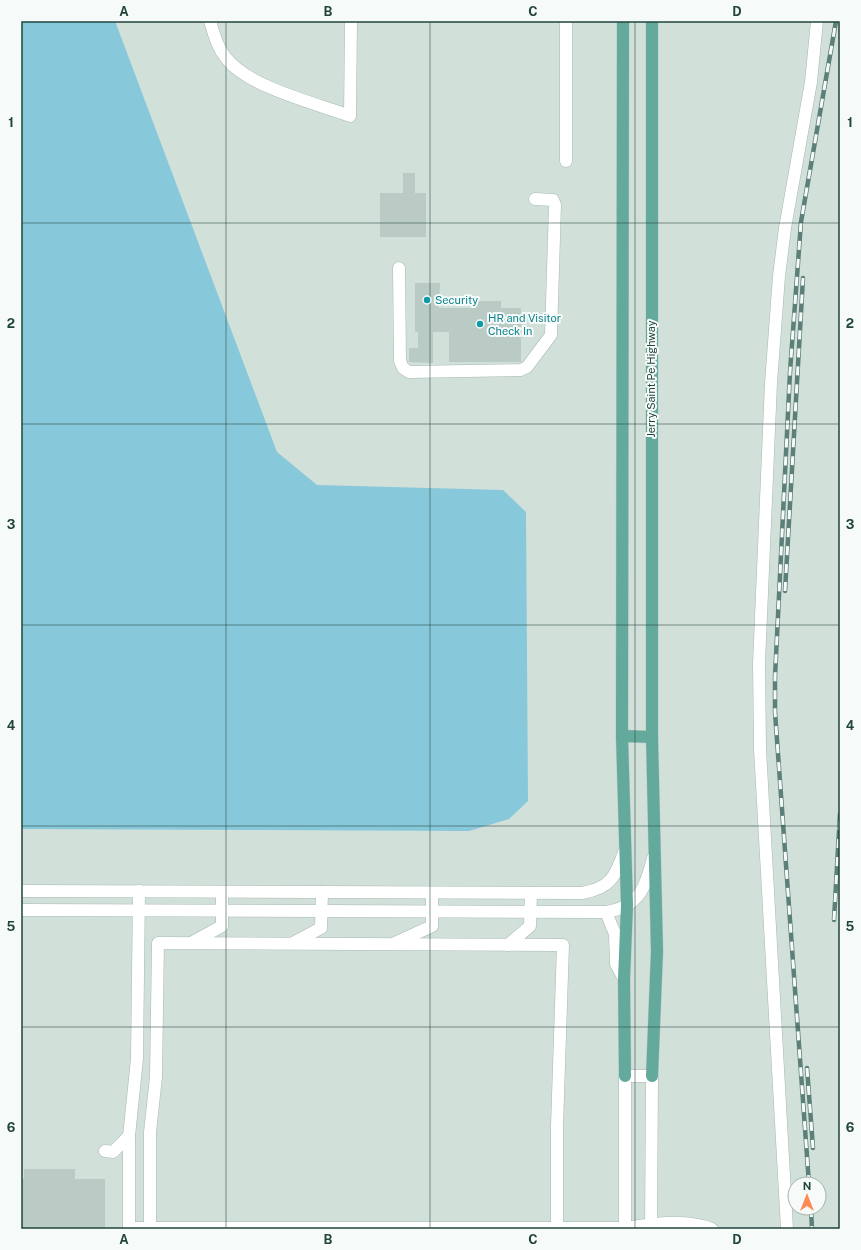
<svg xmlns="http://www.w3.org/2000/svg" width="861" height="1250" font-family="'Public Sans',sans-serif">
  <style>
    .built { fill: #d2e0da; fill-rule: evenodd }
    .water { fill: #87c8da }
    .building { fill: #b9cbc4 }
    .lines { fill: none; stroke-linecap: round; stroke-linejoin: round }
    .minor-casing { stroke: #a6b8b3; stroke-width: 13 }
    .major-casing { stroke: #c1cbc9; stroke-width: 13 }
    .minor { stroke: #fff; stroke-width: 12 }
    .major { stroke: #64aa9c; stroke-width: 12 }
    .rail-casing { stroke: #5c7f78; stroke-width: 4.5 }
    .rail { stroke: #f6fbf9; stroke-width: 3; stroke-dasharray: 9; stroke-linecap: butt }
    .grid { fill: none; stroke: #21443d; stroke-width: 1; stroke-opacity: 0.55 }
    .culture-dot { fill: #0f9aa8; stroke: #f6fbf9; stroke-width: 1.5 }
    .labels { text-anchor: middle; dominant-baseline: central; stroke-width: 4; stroke-linejoin: round; paint-order: stroke }
    .culture-label { font-size: 11px; fill: #0d838f; stroke: #f6fbf9; text-anchor: start }
    .street-label { font-size: 11px; fill: #21443d; stroke: #f6fbf9 }
    .neatline { fill: none; stroke: #21443d; stroke-width: 1.5 }
    .grid-label { font-size: 13px; text-anchor: middle; font-weight: bold; fill: #21443d }
  </style>
  <rect width="100%" height="100%" fill="#e4efeb"/>
  <path class="built" d="M 21,21 L 840,21 L 840,1229 L 21,1229 ZM 795,1184 L 819,1184 L 819,1208 L 795,1208 Z"/>
  <path class="water" d="M 21,21 L 115,21 L 277,452 L 317,485 L 503,490 L 526,512 L 528,801 L 509,819 L 469,831 L 21,829 Z"/>
  <g class="building">
    <path d="M 403,173 L 415,173 L 415,193 L 426,193 L 426,237 L 380,237 L 380,193 L 403,193 Z"/>
    <path d="M 415,283 L 440,283 L 439,308 L 474,308 L 474,301 L 501,301 L 501,308 L 521,308 L 521,362 L 449,362 L 449,332 L 433,332 L 433,363 L 409,362 L 409,348 L 418,348 L 418,332 L 415,332 Z"/>
    <path d="M 24,1169 L 75,1169 L 75,1179 L 105,1179 L 105,1229 L 21,1229 L 21,1179 L 24,1179 Z"/>
  </g>
  <g class="lines">
    <g class="minor-casing">
      <g id="minor">
        <path d="M 210,21 C 214,34 217,47 226,58 C 248,87 315,103 350,116 L 351,21"/>
        <path d="M 566,161 L 566,21"/>
        <path d="M 399,268 L 400,361 L 403,368 L 409,372 L 521,370 L 527,367 L 551,335 L 555,205 L 553,200 L 535,199"/>
        <path d="M 21,891 L 582,893 C 610,888 615,878 624,852"/>
        <path d="M 21,910 L 606,912 C 639,907 646,887 653,858"/>
        <path d="M 606,912 L 615,934 L 616,964 L 624,979"/>
        <path d="M 191,943 L 222,926 L 222,892"/>
        <path d="M 293,943 L 321,928 L 322,892"/>
        <path d="M 395,943 L 432,926 L 432,893"/>
        <path d="M 508,945 L 530,926 L 531,893"/>
        <path d="M 105,1151 L 113,1152 L 129,1136"/>
        <path d="M 129,1228 L 625,1228 C 653,1224 684,1218 712,1229"/>
        <path d="M 129,1229 L 129,1136 L 137,1059 L 139,891"/>
        <path d="M 150,1229 L 150,1132 L 156,1077 L 158,943 L 563,945 L 557,1126 L 557,1228"/>
        <path d="M 625,1229 L 625,1076 L 652,1076 L 651,1229"/>
        <path d="M 787,1229 L 760,749 L 759,663 L 771,383 L 779,276 L 785,228 L 811,82 L 817,21"/>
      </g>
    </g>
    <g class="major-casing">
      <g id="major">
        <path d="M 623,21 L 622,736 L 627,905 L 624,979 L 625,1076"/>
        <path d="M 652,21 L 652,737 L 657,951 L 652,1076"/>
        <path d="M 622,736 L 652,737"/>
      </g>
    </g>
    <use href="#minor" class="minor"/>
    <use href="#major" class="major"/>
    <g class="rail-casing">
      <g id="rail">
        <path d="M 785,591 L 803,278"/>
        <path d="M 834,920 L 840,814"/>
        <path d="M 807,1068 L 813,1148"/>
        <path d="M 809,1184 L 775,712 L 775,677 L 790,372 L 801,222 L 836,21"/>
        <path d="M 811,1208 L 812,1229"/>
      </g>
    </g>
    <use href="#rail" class="rail"/>
  </g>
  <path class="grid" d="M 226,21 L 226,1229M 430,21 L 430,1229M 635,21 L 635,1229M 21,223 L 840,223M 21,424 L 840,424M 21,625 L 840,625M 21,826 L 840,826M 21,1027 L 840,1027"/>
  <g class="culture-dot">
    <circle cx="427" cy="300" r="4"/>
    <circle cx="480" cy="324" r="4"/>
  </g>
  <g class="labels">
    <g class="culture-label">
      <text x="435" y="300">Security</text>
      <text x="488" y="318">HR and Visitor<tspan x="488" dy="13">Check In</tspan></text>
    </g>
    <g class="street-label">
      <text transform="translate(651 379) rotate(-90)">Jerry Saint Pe Highway</text>
    </g>
  </g>
  <rect width="861" height="1250" fill="none" stroke="#f6fbf9" stroke-width="44"/>
  <g transform="translate(807 1196)"><circle r="19" fill="#f6fbf9" stroke="#a1b2ae"/>
  <path d="M0-3L7 15L0 10L-7 15Z" fill="#ff8853"/>
  <text y="-6" font-size="11" font-weight="bold" text-anchor="middle" fill="#21443d">N</text>
  </g>
  <rect x="22" y="22" width="817" height="1206" class="neatline"/>
  <g class="grid-label">
    <text x="124" y="16">A</text>
    <text x="328" y="16">B</text>
    <text x="533" y="16">C</text>
    <text x="737" y="16">D</text>
    <text x="11" y="127">1</text>
    <text x="850" y="127">1</text>
    <text x="11" y="328">2</text>
    <text x="850" y="328">2</text>
    <text x="11" y="529">3</text>
    <text x="850" y="529">3</text>
    <text x="11" y="730">4</text>
    <text x="850" y="730">4</text>
    <text x="11" y="931">5</text>
    <text x="850" y="931">5</text>
    <text x="11" y="1132">6</text>
    <text x="850" y="1132">6</text>
    <text x="124" y="1244">A</text>
    <text x="328" y="1244">B</text>
    <text x="533" y="1244">C</text>
    <text x="737" y="1244">D</text>
  </g>
</svg>
